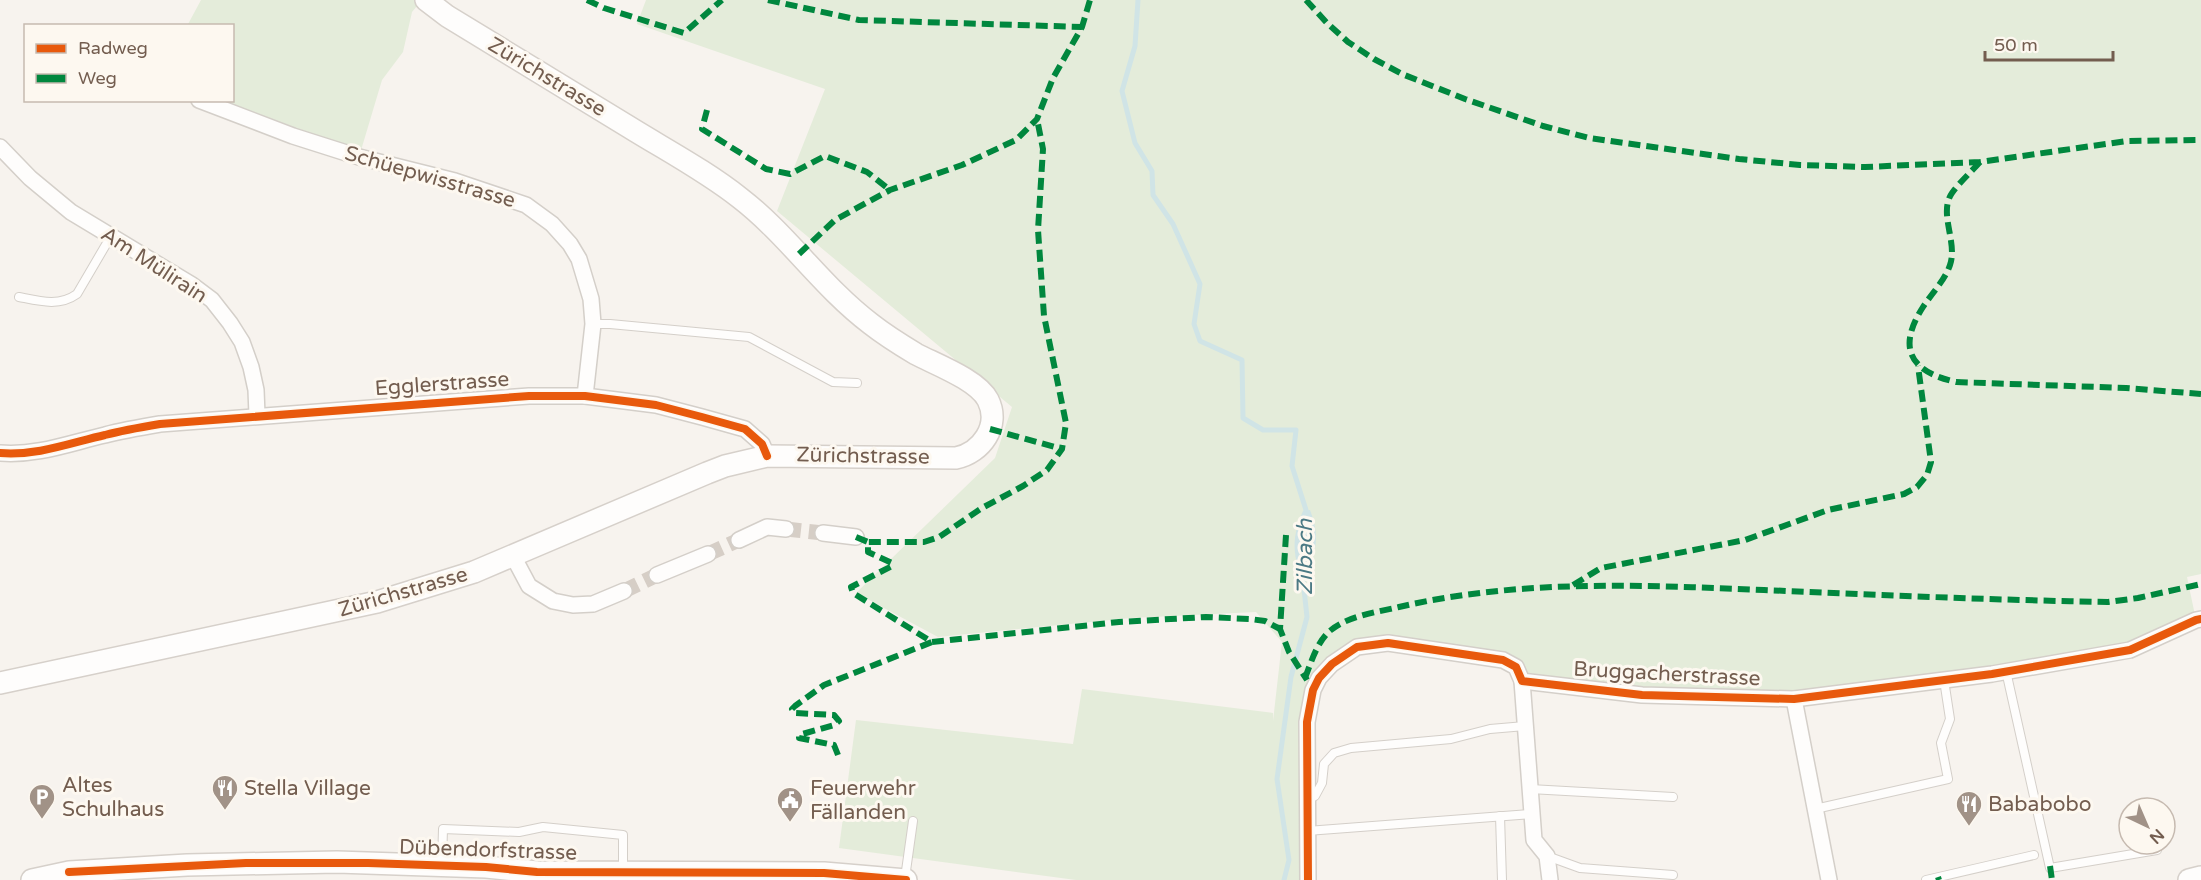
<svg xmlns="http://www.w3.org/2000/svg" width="2201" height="880" font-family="'Varela Round',sans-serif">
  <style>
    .green { fill: #e4ecda }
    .water { fill: #d0e4e6 }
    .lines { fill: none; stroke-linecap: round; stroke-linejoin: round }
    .stream { stroke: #d0e4e6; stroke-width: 5 }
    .street-tunnel { stroke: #d6cec6; stroke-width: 15; stroke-dasharray: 15 8; stroke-linecap: butt }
    .lane-casing { stroke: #d4cfc9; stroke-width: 10 }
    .street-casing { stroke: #d4cfc9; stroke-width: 18 }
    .secondary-casing { stroke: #d6d0ca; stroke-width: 24 }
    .lane { stroke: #fefdfc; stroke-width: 8 }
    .street { stroke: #fefdfc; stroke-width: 15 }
    .secondary { stroke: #fefdfc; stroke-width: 21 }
    .quiet { stroke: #00873e; stroke-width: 6; stroke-dasharray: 12 6; stroke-linecap: butt }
    .cycleway-casing { stroke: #fdf8f0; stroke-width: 11 }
    .cycleway { stroke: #e8590c; stroke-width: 8 }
    .labels { text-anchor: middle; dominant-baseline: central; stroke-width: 6; stroke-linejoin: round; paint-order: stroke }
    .street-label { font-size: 21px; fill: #735d4f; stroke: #fdf8f0 }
    .poi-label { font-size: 21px; fill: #735d4f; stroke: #fdf8f0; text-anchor: start }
    .water-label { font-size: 22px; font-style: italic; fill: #4b7984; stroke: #fdf8f0 }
  </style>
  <rect width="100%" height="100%" fill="#f7f3ee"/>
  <g class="green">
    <path d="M 201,0 L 422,0 L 412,12 L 403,52 L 382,80 L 359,157 L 199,101 L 232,100 L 232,26 L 187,26 Z"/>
    <path d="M 646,0 L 2201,0 L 2201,574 L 2187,577 L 2196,620 L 2130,650 L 1794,699 L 1522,681 L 1503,660 L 1357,647 L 1313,690 L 1308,880 L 1076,880 L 839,848 L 856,720 L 1073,744 L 1082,689 L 1273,713 L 1273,721 L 1282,642 L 1256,612 L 1131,618 L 938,637 L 856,593 L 995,458 L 1012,407 L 777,211 L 825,89 L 637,24 Z"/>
  </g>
  <path class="water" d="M 1310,510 C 1317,528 1319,545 1310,563 L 1297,564 C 1292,544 1295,529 1303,511 Z"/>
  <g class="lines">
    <g class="stream">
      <path d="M 1138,0 L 1135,46 L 1122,91 L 1135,143 L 1152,171 L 1153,195 L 1173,224 L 1200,284 L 1194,324 L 1200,341 L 1242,360 L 1243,418 L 1263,430 L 1296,430 L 1292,466 L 1306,510 L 1305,516"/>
      <path d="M 1284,880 L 1289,860 L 1277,779 L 1291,677 L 1307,617 L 1303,580 L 1305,558"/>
    </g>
    <g class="street-tunnel">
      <path d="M 786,529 L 823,533"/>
      <path d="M 708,554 L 739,540"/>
      <path d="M 624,591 L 657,575"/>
    </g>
    <g class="lane-casing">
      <g id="lane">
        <path d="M 19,297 C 39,301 59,307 77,294 L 111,236"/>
        <path d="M 593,324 L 610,324 L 749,337 L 833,382 L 857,383"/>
        <path d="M 2006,671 L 2050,868 L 2157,850"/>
        <path d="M 1530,789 L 1673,797"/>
        <path d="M 1308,800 L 1315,796 L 1322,783 L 1324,764 L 1334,753 L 1351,748 L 1451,739 L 1490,729 L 1525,726"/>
        <path d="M 1815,809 L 1948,779 L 1941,743 L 1950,719 L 1944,680"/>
        <path d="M 1500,816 L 1502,880"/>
        <path d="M 1307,831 L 1531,814"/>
        <path d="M 1547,856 L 1580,868 L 1673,875"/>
        <path d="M 442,863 L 443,829 L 519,832 L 543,827 L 623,835 L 623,871"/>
        <path d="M 905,878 L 913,821"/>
        <path d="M 1926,880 L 2034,855"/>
      </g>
    </g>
    <g class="street-casing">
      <g id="street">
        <path d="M 199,100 L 293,136 L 359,157 L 455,181 L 526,205 L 552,224 L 570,244 L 579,259 L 591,299 L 593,324 L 585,396"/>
        <path d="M 0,147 L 30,178 L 71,212 L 192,285 L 212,300 L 230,323 L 242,342 L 251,367 L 256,390 L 257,415"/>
        <path d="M 0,453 C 37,456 70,443 105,435 C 124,430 142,427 160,424 L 529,396 L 585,396 L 656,405 L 702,417 L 745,429 L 762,444 L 767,456"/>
        <path d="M 823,533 L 856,537"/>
        <path d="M 739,540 L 767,527 L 786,529"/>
        <path d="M 513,556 L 529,586 L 553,601 L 573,605 L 593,604 L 624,591"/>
        <path d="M 657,575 L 708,554"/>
        <path d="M 1522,681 L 1534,840 L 1547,856 L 1550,880"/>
        <path d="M 1794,699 L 1829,880"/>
        <path d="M 1308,880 L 1307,722 L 1313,690 L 1319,678 L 1332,664 L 1357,647 L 1388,643 L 1503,660 L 1516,667 L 1522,681 L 1642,695 L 1794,699 L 1992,674 L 2130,650 L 2196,620 L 2201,619"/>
      </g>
    </g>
    <g class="secondary-casing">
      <g id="secondary">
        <path d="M 0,683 L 377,602 L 474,572 L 707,473 L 725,466 L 767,456 L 956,458 C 981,453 1001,426 988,400 C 978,380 935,364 916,354 C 901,345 885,335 871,324 C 822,287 788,235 740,198 C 706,171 666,150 629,127 C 568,90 508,53 447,16 L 426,0"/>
        <path d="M 32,880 L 69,872 L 187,865 L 337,862 L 486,867 L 537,872 L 824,873 L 906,880"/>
        <path d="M 2189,880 L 2201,877"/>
      </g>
    </g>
    <use href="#lane" class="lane"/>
    <use href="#street" class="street"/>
    <use href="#secondary" class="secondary"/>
    <g class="quiet">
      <path d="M 587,0 L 604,8 L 684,33 L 722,0"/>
      <path d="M 768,0 L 859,20 L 1082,27"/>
      <path d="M 1306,0 L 1327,23 L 1348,42 L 1374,59 L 1402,74 L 1465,99 L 1543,126 L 1589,138 L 1739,159 L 1800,165 L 1865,167 L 1980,162 L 2127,141 L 2201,140"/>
      <path d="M 707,110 L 702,129 L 766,169 L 790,174 L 825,156 L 867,172 L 890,190"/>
      <path d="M 1980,162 C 1971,172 1960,182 1952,193 C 1938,213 1958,242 1950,265 C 1945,280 1932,293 1923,307 C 1896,349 1911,372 1956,382 L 2126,388 L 2201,394"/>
      <path d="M 799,254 L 835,220 L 890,190 L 962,165 L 1016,140 L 1037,119 L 1053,78 L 1082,27 L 1090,0"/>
      <path d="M 990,429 L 1062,449"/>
      <path d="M 1286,535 L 1280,629 L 1289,652 L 1307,680"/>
      <path d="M 856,537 L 868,542"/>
      <path d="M 1573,585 L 1601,568 L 1745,540 L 1828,510 L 1904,494 L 1917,487 L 1927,475 L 1931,462 L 1918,366"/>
      <path d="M 932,642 L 1119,622 L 1206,617 L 1250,619 L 1265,621 L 1280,629"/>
      <path d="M 1305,678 C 1311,663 1317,641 1331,630 C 1348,616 1377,612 1399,607 C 1519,579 1642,585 1764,590 C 1878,595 1993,600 2108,602 L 2138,598 L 2201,584"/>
      <path d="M 838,755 L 834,745 L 799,738 L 799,735 L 834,725 L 839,721 L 834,715 L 795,713 L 792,709 L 795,706 L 824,685 L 932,642 L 853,593 L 851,587 L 892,566 L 892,563 L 868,552 L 868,542 L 924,542 L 939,537 L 982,508 L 1023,486 L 1047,470 L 1062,449 L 1066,423 L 1044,316 L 1038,230 L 1043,149 L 1037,119"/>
      <path d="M 2050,866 L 2052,880"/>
      <path d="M 1938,877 L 1939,880"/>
    </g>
    <g class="cycleway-casing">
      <g id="cycleway">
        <path d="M 0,453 C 37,456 70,443 105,435 C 124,430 142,427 160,424 L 529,396 L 585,396 L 656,405 L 702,417 L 745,429 L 762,444 L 767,456"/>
        <path d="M 69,872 L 246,863 L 368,863 L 486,867 L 537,872 L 824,873 L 906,880"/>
        <path d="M 1308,880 L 1307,722 L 1313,690 L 1319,678 L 1332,664 L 1357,647 L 1388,643 L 1503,660 L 1516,667 L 1522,681 L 1642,695 L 1794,699 L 1992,674 L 2130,650 L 2196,620 L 2201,619"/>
      </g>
    </g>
    <use href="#cycleway" class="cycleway"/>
  </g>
  <defs>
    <g id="restaurant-pin" transform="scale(1.35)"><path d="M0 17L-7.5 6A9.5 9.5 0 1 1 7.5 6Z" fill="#a19287" stroke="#fdf8f0"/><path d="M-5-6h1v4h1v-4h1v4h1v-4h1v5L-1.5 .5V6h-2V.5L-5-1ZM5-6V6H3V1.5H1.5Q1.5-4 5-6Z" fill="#fff"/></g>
    <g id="parking-pin" transform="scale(1.35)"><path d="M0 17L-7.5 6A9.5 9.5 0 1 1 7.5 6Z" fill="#a19287" stroke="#fdf8f0"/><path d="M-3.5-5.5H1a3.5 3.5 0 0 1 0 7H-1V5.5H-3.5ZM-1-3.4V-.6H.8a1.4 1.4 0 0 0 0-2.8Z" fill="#fff"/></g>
    <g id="civic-pin" transform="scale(1.35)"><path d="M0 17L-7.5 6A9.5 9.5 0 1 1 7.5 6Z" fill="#a19287" stroke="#fdf8f0"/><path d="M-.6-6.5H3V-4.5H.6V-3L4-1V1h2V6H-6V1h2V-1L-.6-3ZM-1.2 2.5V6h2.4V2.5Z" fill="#fff"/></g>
  </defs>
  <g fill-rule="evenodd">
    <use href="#restaurant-pin" x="225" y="788"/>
    <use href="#parking-pin" x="42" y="797"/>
    <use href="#civic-pin" x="790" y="800"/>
    <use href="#restaurant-pin" x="1969" y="804"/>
  </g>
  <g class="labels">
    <g class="street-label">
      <text transform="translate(547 77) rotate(31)">Zürichstrasse</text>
      <text transform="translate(430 177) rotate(16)">Schüepwisstrasse</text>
      <text transform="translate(154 265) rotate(33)">Am Mülirain</text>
      <text transform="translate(442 384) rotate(-4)">Egglerstrasse</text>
      <text transform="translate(863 456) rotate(1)">Zürichstrasse</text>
      <text transform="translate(403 592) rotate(-16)">Zürichstrasse</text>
      <text transform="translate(1667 674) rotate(3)">Bruggacherstrasse</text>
      <text transform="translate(488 850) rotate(2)">Dübendorfstrasse</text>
    </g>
    <g class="poi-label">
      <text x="62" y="785">Altes<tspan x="62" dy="24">Schulhaus</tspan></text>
      <text x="244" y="788">Stella Village</text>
      <text x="810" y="788">Feuerwehr<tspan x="810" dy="24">Fällanden</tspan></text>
      <text x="1988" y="804">Bababobo</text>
    </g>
    <g class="water-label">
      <text transform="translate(1305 557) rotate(-90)">Zilbach</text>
    </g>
  </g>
  <rect x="24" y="24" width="210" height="78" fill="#fdf8f0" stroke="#c6bab0" stroke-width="1.5"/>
  <rect x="36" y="44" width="30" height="9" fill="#e8590c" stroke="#c6bab0" stroke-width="1.5"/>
  <text x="78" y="54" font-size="18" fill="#735d4f">Radweg</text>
  <rect x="36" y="74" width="30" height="9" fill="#00873e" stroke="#c6bab0" stroke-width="1.5"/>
  <text x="78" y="84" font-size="18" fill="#735d4f">Weg</text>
  <g transform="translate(2147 826) rotate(136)"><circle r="28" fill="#fdf8f0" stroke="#c6bab0" stroke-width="1.5"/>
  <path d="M0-4.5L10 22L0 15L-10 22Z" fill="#a19287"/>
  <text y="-9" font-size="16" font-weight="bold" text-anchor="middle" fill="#735d4f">N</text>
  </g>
  <path d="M1985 51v9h128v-9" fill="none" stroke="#735d4f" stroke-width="3"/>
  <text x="1994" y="51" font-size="18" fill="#735d4f" stroke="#fdf8f0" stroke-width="4.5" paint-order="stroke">50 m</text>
</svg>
